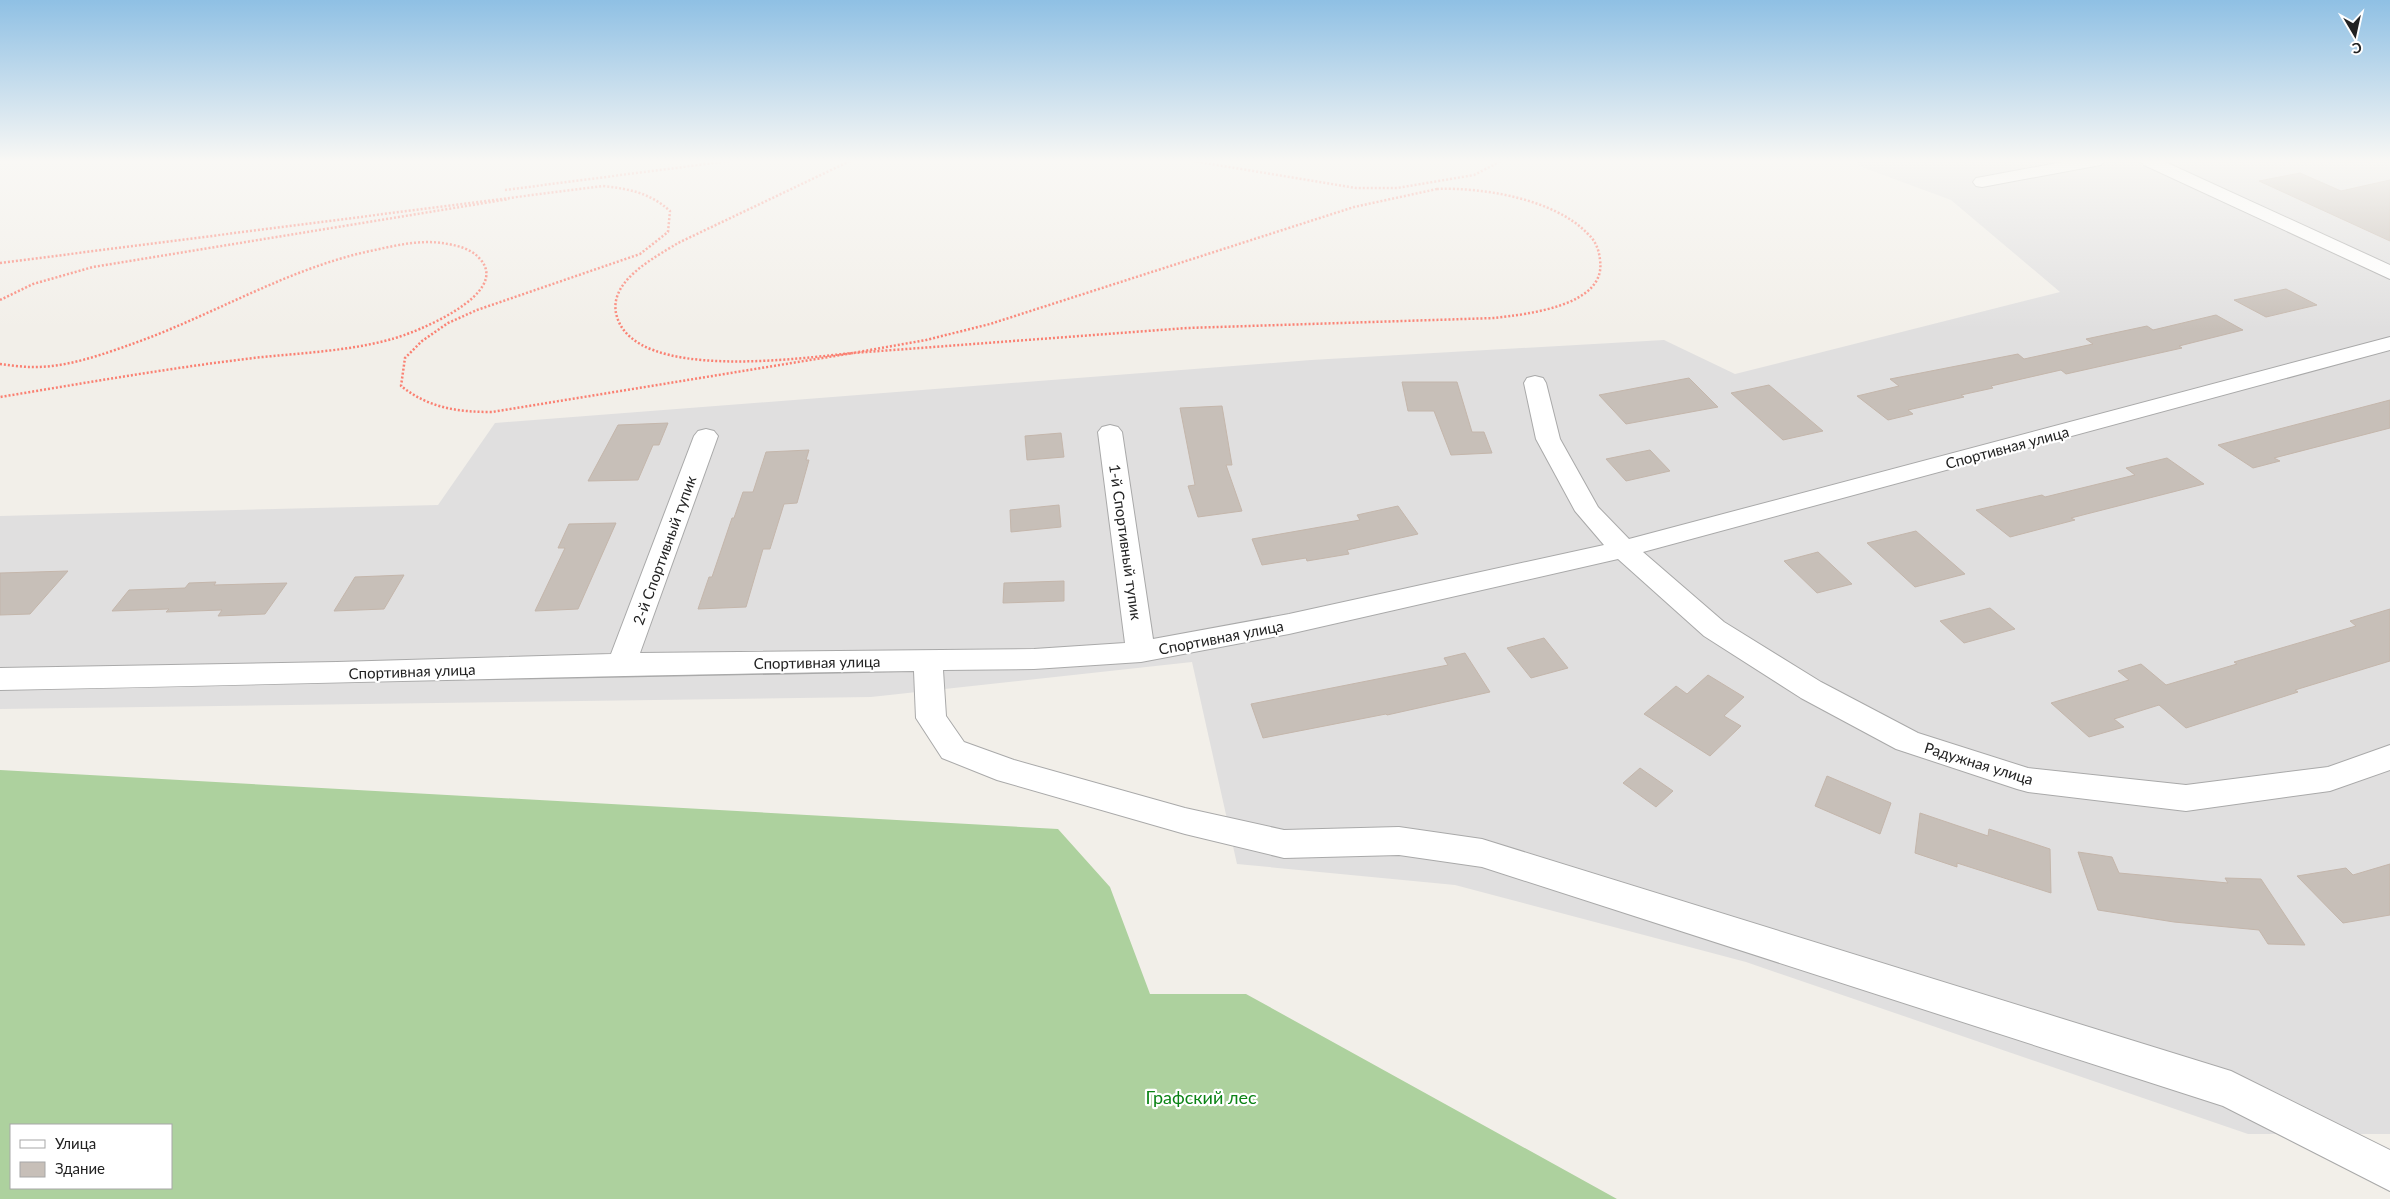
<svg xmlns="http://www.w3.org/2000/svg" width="2390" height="1199" font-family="Lato,sans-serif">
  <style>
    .residential { fill: #e0dfdf }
    .forest { fill: #add19e; fill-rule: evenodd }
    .building { fill: #c7bfb8; stroke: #c4b6ab }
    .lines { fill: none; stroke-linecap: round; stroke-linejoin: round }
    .minor-casing { stroke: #a9a9a9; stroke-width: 2 }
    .path { stroke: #fa8072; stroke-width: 2.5; stroke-dasharray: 2 2; stroke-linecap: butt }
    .minor { fill: #fff; fill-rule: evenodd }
    .labels { text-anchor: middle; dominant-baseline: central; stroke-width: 4.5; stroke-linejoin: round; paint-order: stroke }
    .street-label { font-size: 15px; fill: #222; stroke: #fff }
    .near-park-label { font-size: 18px; fill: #0c8416; stroke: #fff }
  </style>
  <rect width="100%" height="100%" fill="#f2efe9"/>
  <path class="residential" d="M 1856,161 L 2390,161 L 2390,1134 L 2248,1134 L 1746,962 L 1455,885 L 1237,864 L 1192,662 L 871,697 L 0,709 L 0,516 L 438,505 L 495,423 L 1311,360 L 1664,340 L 1735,374 L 2060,292 L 1951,200 L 1859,166 Z"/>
  <path class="forest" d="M 0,770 L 1058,829 L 1110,887 L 1150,994 L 1246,994 L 1617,1199 L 0,1199 ZM 171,1125 L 171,1188 L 11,1188 L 11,1125 Z"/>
  <g class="building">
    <path d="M 2300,173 L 2341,191 L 2390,180 L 2390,241 L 2259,181 Z"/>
    <path d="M 2286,289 L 2317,305 L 2266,317 L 2234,300 Z"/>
    <path d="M 2216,315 L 2243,330 L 2179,346 L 2182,348 L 2066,374 L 2061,370 L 1991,386 L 1993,388 L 1961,395 L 1964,397 L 1908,410 L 1913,414 L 1888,420 L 1857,396 L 1899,386 L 1890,379 L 2018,354 L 2024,359 L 2093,344 L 2086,339 L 2147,326 L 2153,330 Z"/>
    <path d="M 1689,378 L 1718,407 L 1626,424 L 1599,395 Z"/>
    <path d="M 1402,382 L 1457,382 L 1472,432 L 1484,432 L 1492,453 L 1451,455 L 1434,411 L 1408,411 Z"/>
    <path d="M 1769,385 L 1823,431 L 1783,440 L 1731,393 Z"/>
    <path d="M 2390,400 L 2390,428 L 2274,458 L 2280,461 L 2253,468 L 2218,445 Z"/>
    <path d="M 1222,406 L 1232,465 L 1226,465 L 1242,511 L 1198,517 L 1188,486 L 1195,485 L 1180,408 Z"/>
    <path d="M 668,423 L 659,445 L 653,445 L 638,480 L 588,481 L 618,425 Z"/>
    <path d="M 1061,433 L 1064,457 L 1027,460 L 1025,436 Z"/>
    <path d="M 809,450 L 806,460 L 809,460 L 797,503 L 784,504 L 770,549 L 763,549 L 746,607 L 698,609 L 709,577 L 712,577 L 732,518 L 734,518 L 743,492 L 753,492 L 766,452 Z"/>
    <path d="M 1650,450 L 1670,471 L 1626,481 L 1606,459 Z"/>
    <path d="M 2167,458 L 2204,484 L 2071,518 L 2075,520 L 2010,537 L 1976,510 L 2042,495 L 2045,497 L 2135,475 L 2126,468 Z"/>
    <path d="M 1059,505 L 1061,527 L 1011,532 L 1010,510 Z"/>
    <path d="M 1398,506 L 1418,534 L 1347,550 L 1349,554 L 1307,561 L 1306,558 L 1262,565 L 1252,539 L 1360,520 L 1357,515 Z"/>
    <path d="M 616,523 L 578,609 L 535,611 L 565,548 L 558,548 L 569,524 Z"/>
    <path d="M 1916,531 L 1965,574 L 1915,587 L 1867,543 Z"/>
    <path d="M 1818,552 L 1852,584 L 1817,593 L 1784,561 Z"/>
    <path d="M 68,571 L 30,614 L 0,615 L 0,573 Z"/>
    <path d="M 404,575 L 384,609 L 334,611 L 355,577 Z"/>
    <path d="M 1064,581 L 1064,601 L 1003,603 L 1004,583 Z"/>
    <path d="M 216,582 L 214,585 L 287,583 L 265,614 L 218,616 L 222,610 L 166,612 L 169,609 L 112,611 L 129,590 L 185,588 L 189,583 Z"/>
    <path d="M 1990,608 L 2015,629 L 1964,643 L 1940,621 Z"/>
    <path d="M 2390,609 L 2390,661 L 2295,690 L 2298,692 L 2186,728 L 2159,705 L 2114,719 L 2124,727 L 2089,737 L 2051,703 L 2129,680 L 2118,671 L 2141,664 L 2166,685 L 2237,664 L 2234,662 L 2356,626 L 2350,621 Z"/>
    <path d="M 1544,638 L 1568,668 L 1531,678 L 1507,648 Z"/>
    <path d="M 1465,653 L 1490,692 L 1387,715 L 1386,714 L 1263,738 L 1251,704 L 1448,665 L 1444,658 Z"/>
    <path d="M 1708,675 L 1744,697 L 1724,716 L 1741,726 L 1710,756 L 1644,714 L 1676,686 L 1687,694 Z"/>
    <path d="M 1640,768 L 1673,791 L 1656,807 L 1623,783 Z"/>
    <path d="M 1827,776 L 1891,803 L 1880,834 L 1815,806 Z"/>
    <path d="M 1920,813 L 1988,836 L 1989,829 L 2050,849 L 2051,893 L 1957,863 L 1957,867 L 1915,853 Z"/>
    <path d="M 2078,852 L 2112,857 L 2119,873 L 2228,883 L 2225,878 L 2261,879 L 2305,945 L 2268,944 L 2259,930 L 2174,922 L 2098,910 Z"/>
    <path d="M 2390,864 L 2390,915 L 2343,923 L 2297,876 L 2346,868 L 2353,875 Z"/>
  </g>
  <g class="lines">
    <g class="minor-casing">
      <g id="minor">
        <path d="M 2068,161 L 2104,161 L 2101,165 L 2095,166 L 1982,187 L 1976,186 L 1973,182 L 1976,178 L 1982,177 Z"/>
        <path d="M 2141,161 L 2163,161 L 2390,265 L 2390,279 L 2144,165 Z"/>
        <path d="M 2390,337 L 2390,350 L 1643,552 L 1724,622 L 1821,682 L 1918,733 L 2028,768 L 2186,785 L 2328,767 L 2390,745 L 2390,770 L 2330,791 L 2186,811 L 2028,792 L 2017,789 L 1896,749 L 1801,698 L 1704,636 L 1618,559 L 1289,634 L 1141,662 L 1034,669 L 943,670 L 946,716 L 964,742 L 1014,760 L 1185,808 L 1284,830 L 1399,827 L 1482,839 L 2231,1071 L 2390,1150 L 2390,1191 L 2223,1106 L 1482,867 L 1399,855 L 1284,858 L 1185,834 L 997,780 L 942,758 L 916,718 L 914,671 C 609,675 305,684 0,690 L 0,668 L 337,662 L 611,654 L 694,436 L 698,431 L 706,429 L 714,431 L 718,436 L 640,653 L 1034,649 L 1125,643 L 1098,432 L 1102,427 L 1110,425 L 1118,427 L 1122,432 L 1153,639 L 1289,614 L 1604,545 L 1575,511 L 1536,439 L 1524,383 L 1527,378 L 1535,376 L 1543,378 L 1546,383 L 1560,439 L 1598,507 L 1629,539 Z"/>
      </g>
    </g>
    <g class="path">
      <path d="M 850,161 L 678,243 C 654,258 606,282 617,317 C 637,382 801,358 853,353"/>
      <path d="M 1193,161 L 1356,188 L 1397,188 L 1474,175 L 1501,161"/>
      <path d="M 1437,189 C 1482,187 1554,199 1587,233 C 1595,240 1599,249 1600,260 C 1607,306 1527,314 1495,318 L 1187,328 L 853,353 L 926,340 L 990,324 L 1354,207 Z"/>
      <path d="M 505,190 L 729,161"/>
      <path d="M 0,263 L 603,186 C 630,189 650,193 670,211 L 668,232 L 640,254 L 477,310 L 448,323 L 422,341 L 405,358 L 401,386 C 429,408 457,412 492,412 L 853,353"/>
      <path d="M 0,300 L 33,284 L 93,267 L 509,199"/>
      <path d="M 0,364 C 10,365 21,367 31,367 C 65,368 101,355 132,344 C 214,315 290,267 375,250 C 397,245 420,240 442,243 C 455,245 471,248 480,259 C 512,294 415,333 392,339 C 342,353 289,353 237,360 C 158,370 79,384 0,397"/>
    </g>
    <use href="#minor" class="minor"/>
  </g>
  <linearGradient id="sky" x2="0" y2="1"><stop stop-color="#8fc0e4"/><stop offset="0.49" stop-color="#f9f8f5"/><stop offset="1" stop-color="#f9f8f5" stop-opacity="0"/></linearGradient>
  <rect width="2390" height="329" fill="url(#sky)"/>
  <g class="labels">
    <g class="street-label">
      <text transform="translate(2007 447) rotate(-15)">Спортивная улица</text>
      <text transform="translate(1126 542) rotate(82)">1-й Спортивный тупик</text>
      <text transform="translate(664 550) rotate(-70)">2-й Спортивный тупик</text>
      <text transform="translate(1221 637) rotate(-11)">Спортивная улица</text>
      <text transform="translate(817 662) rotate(-1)">Спортивная улица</text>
      <text transform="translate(412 671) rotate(-2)">Спортивная улица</text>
      <text transform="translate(1979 763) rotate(17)">Радужная улица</text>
    </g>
    <g class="near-park-label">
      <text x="1201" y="1097">Графский лес</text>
    </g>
  </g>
  <rect x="10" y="1124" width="162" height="65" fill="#ffffff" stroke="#a7a7a7"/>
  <rect x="20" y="1140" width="25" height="8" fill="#ffffff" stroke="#a7a7a7"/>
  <text x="55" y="1149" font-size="15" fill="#222222">Улица</text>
  <rect x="20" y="1162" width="25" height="15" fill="#c7bfb8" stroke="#a7a7a7"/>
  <text x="55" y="1174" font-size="15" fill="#222222">Здание</text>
  <g transform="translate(2355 35) rotate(171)" stroke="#ffffff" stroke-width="4" paint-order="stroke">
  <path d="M0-4L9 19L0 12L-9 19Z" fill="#222222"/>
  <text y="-8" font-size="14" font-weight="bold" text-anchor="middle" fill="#222222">С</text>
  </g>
</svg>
